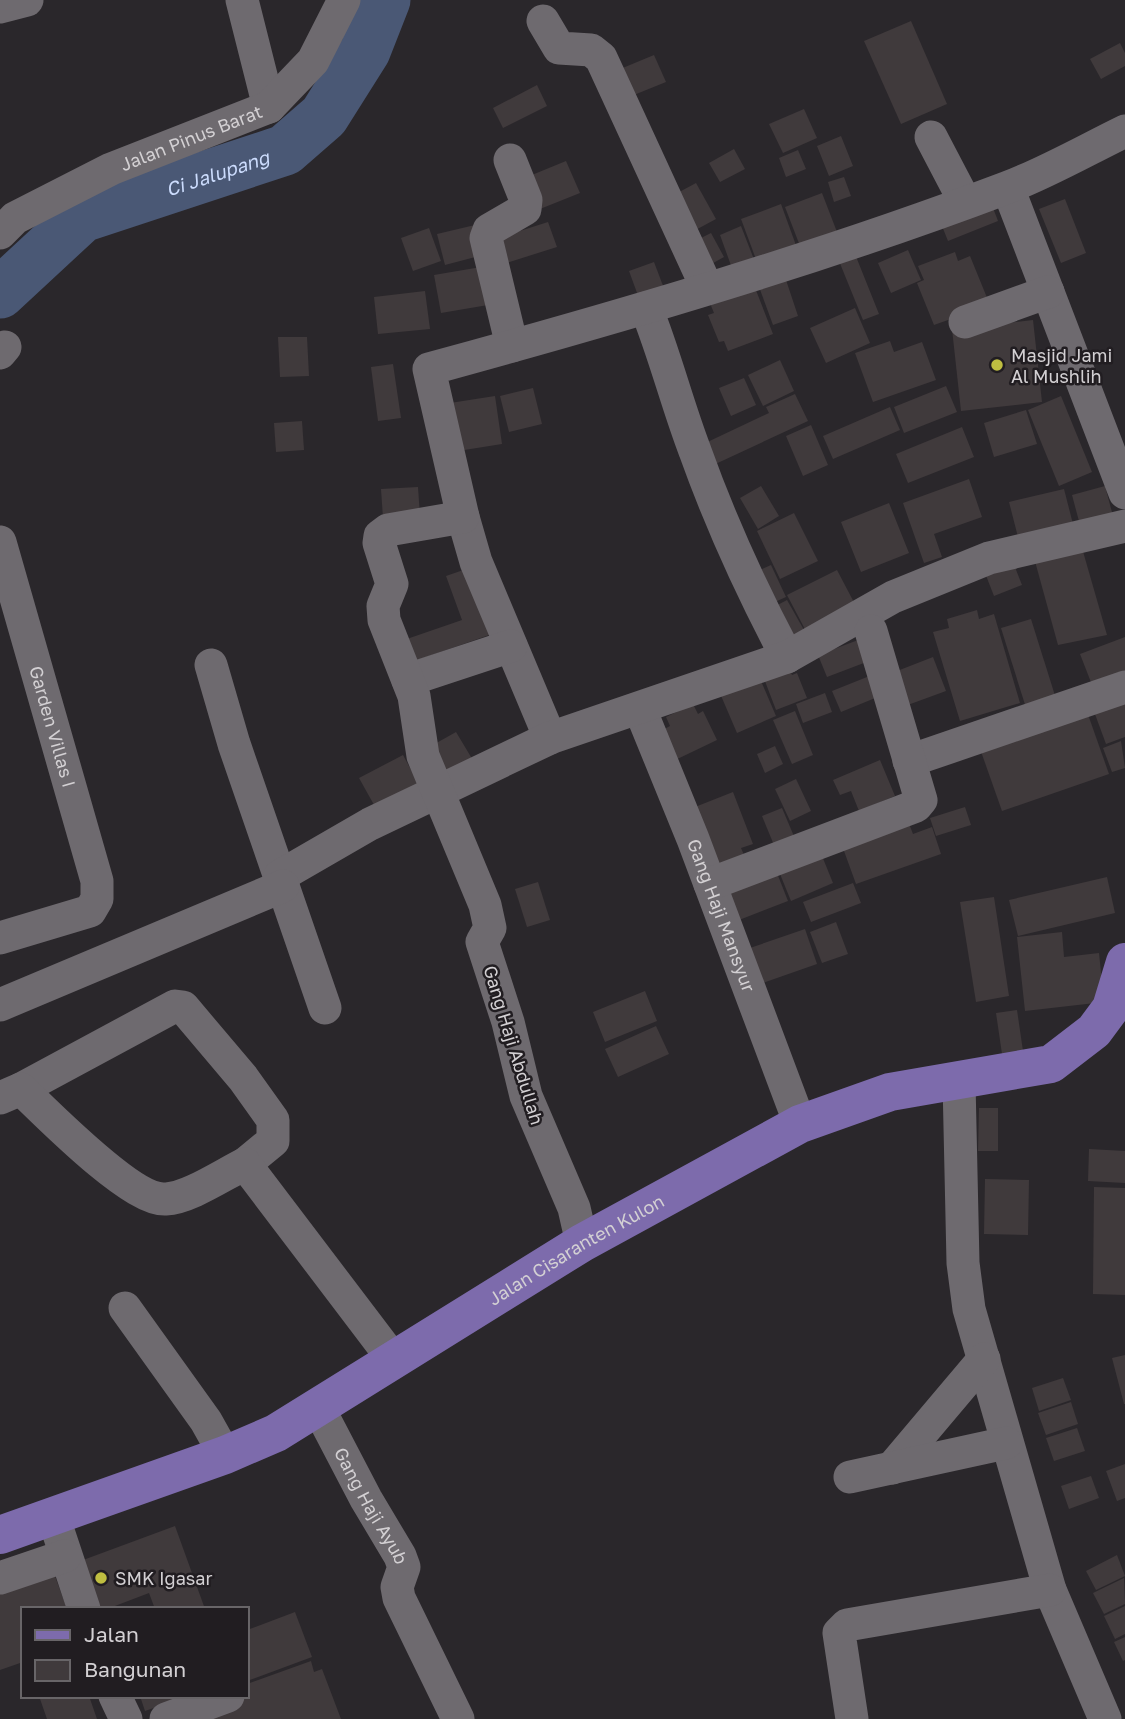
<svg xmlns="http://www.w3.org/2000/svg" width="1125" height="1719" font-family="'Golos Text',sans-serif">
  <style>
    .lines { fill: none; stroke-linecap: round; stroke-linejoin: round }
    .river { stroke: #4a5875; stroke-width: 51 }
    .building { fill: #403a3c }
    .minor { stroke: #6e6a6f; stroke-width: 33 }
    .major { stroke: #7d6bac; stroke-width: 38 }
    .poi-dot { fill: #bfbe41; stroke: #211d21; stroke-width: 2.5 }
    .labels { text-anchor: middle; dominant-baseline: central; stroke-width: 5; stroke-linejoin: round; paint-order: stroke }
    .street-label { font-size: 18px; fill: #d3d0d3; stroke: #211d21 }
    .poi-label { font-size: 18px; fill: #d3d0d3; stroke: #211d21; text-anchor: start }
    .water-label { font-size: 19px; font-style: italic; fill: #ccdcfd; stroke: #211d21 }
  </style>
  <rect width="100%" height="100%" fill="#2a272b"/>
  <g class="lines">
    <path class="river" id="s1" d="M 0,293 L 82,217 L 285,150 L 324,116 L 365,51 L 385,0"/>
  </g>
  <g class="building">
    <path d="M 911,21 L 947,104 L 901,124 L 864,41 Z"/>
    <path d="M 1120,43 L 1125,53 L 1125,66 L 1101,79 L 1090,59 Z"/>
    <path d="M 654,55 L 666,82 L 624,99 L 613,72 Z"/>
    <path d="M 537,85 L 547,106 L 503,128 L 493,108 Z"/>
    <path d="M 804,109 L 817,138 L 783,153 L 769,124 Z"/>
    <path d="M 841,136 L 853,166 L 829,176 L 817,146 Z"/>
    <path d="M 734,149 L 745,169 L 720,182 L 709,163 Z"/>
    <path d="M 798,150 L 806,169 L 786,177 L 779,158 Z"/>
    <path d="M 566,161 L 580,193 L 540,209 L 527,177 Z"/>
    <path d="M 844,177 L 851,196 L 834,202 L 828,182 Z"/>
    <path d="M 696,183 L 716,219 L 690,233 L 670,197 Z"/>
    <path d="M 822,193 L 837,232 L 800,246 L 785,207 Z"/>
    <path d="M 1065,199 L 1086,253 L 1061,263 L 1039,209 Z"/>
    <path d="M 990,200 L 998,221 L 948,241 L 940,221 Z"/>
    <path d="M 781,204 L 797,248 L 757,262 L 741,219 Z"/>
    <path d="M 548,222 L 557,247 L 500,265 L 492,240 Z"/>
    <path d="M 475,225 L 483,255 L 445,265 L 437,234 Z"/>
    <path d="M 741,226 L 755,262 L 733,271 L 720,235 Z"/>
    <path d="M 429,228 L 441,261 L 413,271 L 401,238 Z"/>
    <path d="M 711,233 L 724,257 L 706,267 L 693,242 Z"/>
    <path d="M 908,250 L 921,280 L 891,293 L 878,263 Z"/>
    <path d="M 955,252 L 958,261 L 970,256 L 990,305 L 934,325 L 917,283 L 924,280 L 918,266 Z"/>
    <path d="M 855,254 L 879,314 L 863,320 L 839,261 Z"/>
    <path d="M 654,262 L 665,291 L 640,301 L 629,271 Z"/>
    <path d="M 481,267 L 488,305 L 441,313 L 434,275 Z"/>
    <path d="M 784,274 L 798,316 L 773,325 L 758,284 Z"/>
    <path d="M 752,280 L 773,334 L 728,351 L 724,341 L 719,342 L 708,315 L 714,313 L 707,296 Z"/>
    <path d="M 425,291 L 430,329 L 378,334 L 374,297 Z"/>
    <path d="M 855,308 L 870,343 L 826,363 L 810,328 Z"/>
    <path d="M 1033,320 L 1042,402 L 961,411 L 952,329 Z"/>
    <path d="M 278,337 L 307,337 L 309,376 L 280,377 Z"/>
    <path d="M 890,341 L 894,352 L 922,342 L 936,380 L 873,402 L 855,353 Z"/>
    <path d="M 780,360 L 794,391 L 763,406 L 748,375 Z"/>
    <path d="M 393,364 L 401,418 L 378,421 L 371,367 Z"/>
    <path d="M 744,378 L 756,405 L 731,416 L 719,388 Z"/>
    <path d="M 946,386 L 957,412 L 904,433 L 894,407 Z"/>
    <path d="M 533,388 L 542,424 L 509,432 L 500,396 Z"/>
    <path d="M 795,394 L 808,421 L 709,467 L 699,446 L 769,413 L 766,407 Z"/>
    <path d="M 495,396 L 502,444 L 458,451 L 450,403 Z"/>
    <path d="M 1061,396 L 1092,472 L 1059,486 L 1028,410 Z"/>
    <path d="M 890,407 L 900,430 L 833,459 L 823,436 Z"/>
    <path d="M 1026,410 L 1037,444 L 994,457 L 984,423 Z"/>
    <path d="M 302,421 L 304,450 L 276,452 L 274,423 Z"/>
    <path d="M 811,425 L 828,465 L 803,476 L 786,436 Z"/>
    <path d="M 962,427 L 974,457 L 908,483 L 896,454 Z"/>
    <path d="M 969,479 L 982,517 L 934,534 L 942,557 L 924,563 L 903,503 Z"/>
    <path d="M 761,486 L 779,516 L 758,529 L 740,498 Z"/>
    <path d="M 1105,486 L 1113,516 L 1080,525 L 1072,495 Z"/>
    <path d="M 418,487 L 420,516 L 383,518 L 381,489 Z"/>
    <path d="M 1064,489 L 1073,524 L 1018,537 L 1009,502 Z"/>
    <path d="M 889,503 L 909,553 L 861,572 L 841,522 Z"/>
    <path d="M 794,513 L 818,561 L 780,579 L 757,531 Z"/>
    <path d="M 1080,541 L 1107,635 L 1058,645 L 1033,554 Z"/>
    <path d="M 1013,562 L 1022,585 L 994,596 L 985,573 Z"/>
    <path d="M 771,565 L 786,597 L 766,606 L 751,574 Z"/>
    <path d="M 472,567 L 495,633 L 409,663 L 401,641 L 462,620 L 446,576 Z"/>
    <path d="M 837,570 L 858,610 L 808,635 L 787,595 Z"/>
    <path d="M 787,600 L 804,630 L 785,641 L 768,610 Z"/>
    <path d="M 977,610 L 979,619 L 994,614 L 1020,703 L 960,721 L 933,632 L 949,628 L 947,619 Z"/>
    <path d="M 1031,619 L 1057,702 L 1027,711 L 1001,628 Z"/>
    <path d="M 869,636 L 877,658 L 827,677 L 818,655 Z"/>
    <path d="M 1125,637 L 1125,678 L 1094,690 L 1080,654 Z"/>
    <path d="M 933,657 L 946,691 L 905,706 L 892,673 Z"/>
    <path d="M 788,666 L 792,675 L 797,673 L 807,698 L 776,710 L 763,676 Z"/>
    <path d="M 877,673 L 885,694 L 841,712 L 832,691 Z"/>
    <path d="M 758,674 L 776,716 L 737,733 L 719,691 Z"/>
    <path d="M 825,693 L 832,712 L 803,723 L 796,704 Z"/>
    <path d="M 1125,693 L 1125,737 L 1106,744 L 1092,706 Z"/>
    <path d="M 693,704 L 698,714 L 703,711 L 717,740 L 669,763 L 655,734 L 670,726 L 666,717 Z"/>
    <path d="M 1085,706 L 1109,774 L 1002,811 L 978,743 Z"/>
    <path d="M 795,711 L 813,755 L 792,764 L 773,720 Z"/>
    <path d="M 456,732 L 474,762 L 442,781 L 424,750 Z"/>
    <path d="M 1121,741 L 1125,768 L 1112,772 L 1103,748 Z"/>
    <path d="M 775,746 L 783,764 L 765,773 L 757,754 Z"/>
    <path d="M 403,755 L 421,788 L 378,812 L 359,778 Z"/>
    <path d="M 880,760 L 895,796 L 859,811 L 851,791 L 840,795 L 833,780 Z"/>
    <path d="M 796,779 L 811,811 L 790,821 L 775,789 Z"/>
    <path d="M 733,792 L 753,844 L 741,848 L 747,862 L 720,872 L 695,807 Z"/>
    <path d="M 965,807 L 971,825 L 936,836 L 930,818 Z"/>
    <path d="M 782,808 L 796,841 L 776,850 L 762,816 Z"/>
    <path d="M 906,816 L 913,834 L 932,827 L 941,854 L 856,884 L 840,840 Z"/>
    <path d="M 822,856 L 833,883 L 791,901 L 780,874 Z"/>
    <path d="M 775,868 L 788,901 L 734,922 L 721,890 Z"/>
    <path d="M 1107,877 L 1115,913 L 1018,936 L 1009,900 Z"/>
    <path d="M 538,882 L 550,920 L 527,927 L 515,889 Z"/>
    <path d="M 853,883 L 861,903 L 811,922 L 803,902 Z"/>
    <path d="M 994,897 L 1009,996 L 976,1002 L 960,902 Z"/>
    <path d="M 836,922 L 848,954 L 822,963 L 810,932 Z"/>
    <path d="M 805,929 L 817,964 L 760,984 L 747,949 Z"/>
    <path d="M 1062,932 L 1064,957 L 1099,953 L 1104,1002 L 1025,1011 L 1017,937 Z"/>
    <path d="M 645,991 L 657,1021 L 605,1042 L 593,1012 Z"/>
    <path d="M 1017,1010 L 1023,1051 L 1002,1054 L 996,1013 Z"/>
    <path d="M 656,1026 L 669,1054 L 618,1077 L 605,1049 Z"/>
    <path d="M 979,1108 L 998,1108 L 998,1151 L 978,1151 Z"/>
    <path d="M 1089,1149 L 1125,1151 L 1125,1183 L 1088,1181 Z"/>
    <path d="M 985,1179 L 1029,1180 L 1028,1235 L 984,1234 Z"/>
    <path d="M 1094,1187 L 1125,1188 L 1125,1295 L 1093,1294 Z"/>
    <path d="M 1125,1355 L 1125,1404 L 1124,1404 L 1112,1358 Z"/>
    <path d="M 1063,1378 L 1071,1400 L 1039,1411 L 1032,1388 Z"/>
    <path d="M 1071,1402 L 1078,1424 L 1046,1435 L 1038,1413 Z"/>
    <path d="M 1077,1428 L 1085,1451 L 1054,1461 L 1046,1438 Z"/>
    <path d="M 1125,1464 L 1125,1498 L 1117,1501 L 1106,1471 Z"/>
    <path d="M 1091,1476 L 1099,1498 L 1069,1509 L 1061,1486 Z"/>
    <path d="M 175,1526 L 205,1609 L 155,1609 L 149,1593 L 107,1609 L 92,1609 L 75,1563 Z"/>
    <path d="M 1117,1555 L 1125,1576 L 1096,1590 L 1086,1571 Z"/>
    <path d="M 52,1568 L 67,1609 L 23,1609 L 23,1662 L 0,1670 L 0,1588 Z"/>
    <path d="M 1124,1578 L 1125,1604 L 1104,1614 L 1093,1593 Z"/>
    <path d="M 1125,1606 L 1125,1634 L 1115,1639 L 1104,1616 Z"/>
    <path d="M 295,1612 L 312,1657 L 247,1681 L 247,1630 Z"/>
    <path d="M 1125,1637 L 1125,1660 L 1123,1661 L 1114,1642 Z"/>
    <path d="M 311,1661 L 314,1672 L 322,1669 L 341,1719 L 188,1719 L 247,1696 L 247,1684 Z"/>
    <path d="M 39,1696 L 89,1696 L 97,1719 L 47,1719 Z"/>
    <path d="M 140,1696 L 205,1696 L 168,1703 L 145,1711 Z"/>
  </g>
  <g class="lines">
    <g class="minor">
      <path d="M 242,0 L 269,107"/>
      <path d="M 0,7 L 27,0"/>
      <path d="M 543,21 L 559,48 L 591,50 L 601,58 L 707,288"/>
      <path d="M 931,137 L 965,202"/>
      <path d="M 510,160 L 526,200 L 525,209 L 489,230 L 486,238 L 512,346"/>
      <path d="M 1008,188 L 1125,493"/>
      <path id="s2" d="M 0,233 L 15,218 L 111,169 L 269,107 L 313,61 L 344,0"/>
      <path d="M 646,308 C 665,355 677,404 695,451 C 720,521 752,591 787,657"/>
      <path d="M 965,322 L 1048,292"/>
      <path d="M 0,353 L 5,347"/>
      <path d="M 463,517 L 476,562 L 550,738"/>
      <path id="s3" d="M 0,542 L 97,881 L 97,899 L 90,911 L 0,938"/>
      <path d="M 211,665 L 234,744 L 325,1008"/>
      <path d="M 408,680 L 511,646"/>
      <path id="s4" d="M 640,709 L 693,839 L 800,1124"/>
      <path d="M 909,761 L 1125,687"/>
      <path d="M 280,876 L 370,824 L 550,738 L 787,657 L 893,597 L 989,558 L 1125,526"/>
      <path d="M 710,884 L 916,806 L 921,800 L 871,631"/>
      <path d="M 0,1005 L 283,886"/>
      <path d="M 959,1082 L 963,1263 L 969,1309 L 1050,1590 L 1105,1719"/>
      <path d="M 21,1089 L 175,1006 L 183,1007 L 243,1078 L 273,1120 L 273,1141 L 245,1164"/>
      <path d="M 0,1098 L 21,1089 C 47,1114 133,1202 166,1199 C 189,1198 224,1174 245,1164 L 393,1359"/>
      <path d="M 582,1243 L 574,1208 L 526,1096 L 508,1022 L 482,942 L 490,928 L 485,905 L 423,756 L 414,696 L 384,620 L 383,606 L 392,584 L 379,543 L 380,536 L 388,530 L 463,517 L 429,369 C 623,316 818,259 1006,188 C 1046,173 1086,150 1125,131"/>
      <path d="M 125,1308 L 206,1421 L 225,1455"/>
      <path id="s5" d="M 319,1409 L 366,1499 L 400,1556 L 404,1567 L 397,1587 L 399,1598 L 458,1719"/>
      <path d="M 892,1468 L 984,1359"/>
      <path d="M 850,1477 L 1006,1443"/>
      <path d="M 53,1516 L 84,1609"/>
      <path d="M 0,1578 L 65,1556"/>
      <path d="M 115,1696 L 126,1719"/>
      <path d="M 166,1719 L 228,1696"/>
      <path d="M 852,1719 L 839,1633 L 847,1625 L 1050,1590"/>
    </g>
    <path class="major" id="s6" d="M 0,1535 L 225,1455 L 276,1433 L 582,1243 L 800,1124 L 890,1092 L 1051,1064 L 1094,1031 L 1111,1008 L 1125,962"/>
  </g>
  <g class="poi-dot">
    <circle cx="997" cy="365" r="7"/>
    <circle cx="101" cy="1578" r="7"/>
  </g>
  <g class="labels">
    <g class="street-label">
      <text stroke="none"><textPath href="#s2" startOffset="215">Jalan Pinus Barat</textPath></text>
      <text stroke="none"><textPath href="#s3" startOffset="192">Garden Villas I</textPath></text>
      <text stroke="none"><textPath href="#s4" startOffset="222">Gang Haji Mansyur</textPath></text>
      <text transform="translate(514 1045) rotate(73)">Gang Haji Abdullah</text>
      <text stroke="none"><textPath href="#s6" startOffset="646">Jalan Cisaranten Kulon</textPath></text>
      <text stroke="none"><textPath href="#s5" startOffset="110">Gang Haji Ayub</textPath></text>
    </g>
    <g class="poi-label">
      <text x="1011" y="355">Masjid Jami<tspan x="1011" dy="21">Al Mushlih</tspan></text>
      <text x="115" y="1578">SMK Igasar</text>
    </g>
    <g class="water-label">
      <text stroke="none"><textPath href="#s1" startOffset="254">Ci Jalupang</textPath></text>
    </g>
  </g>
  <rect x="21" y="1607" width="228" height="91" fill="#211d21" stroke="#686568" stroke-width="2"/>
  <rect x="35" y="1630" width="35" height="10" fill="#7d6bac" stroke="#686568" stroke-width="2"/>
  <text x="84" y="1642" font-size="21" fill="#d3d0d3">Jalan</text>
  <rect x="35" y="1660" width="35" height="21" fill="#403a3c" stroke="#686568" stroke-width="2"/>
  <text x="84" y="1677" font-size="21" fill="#d3d0d3">Bangunan</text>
</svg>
